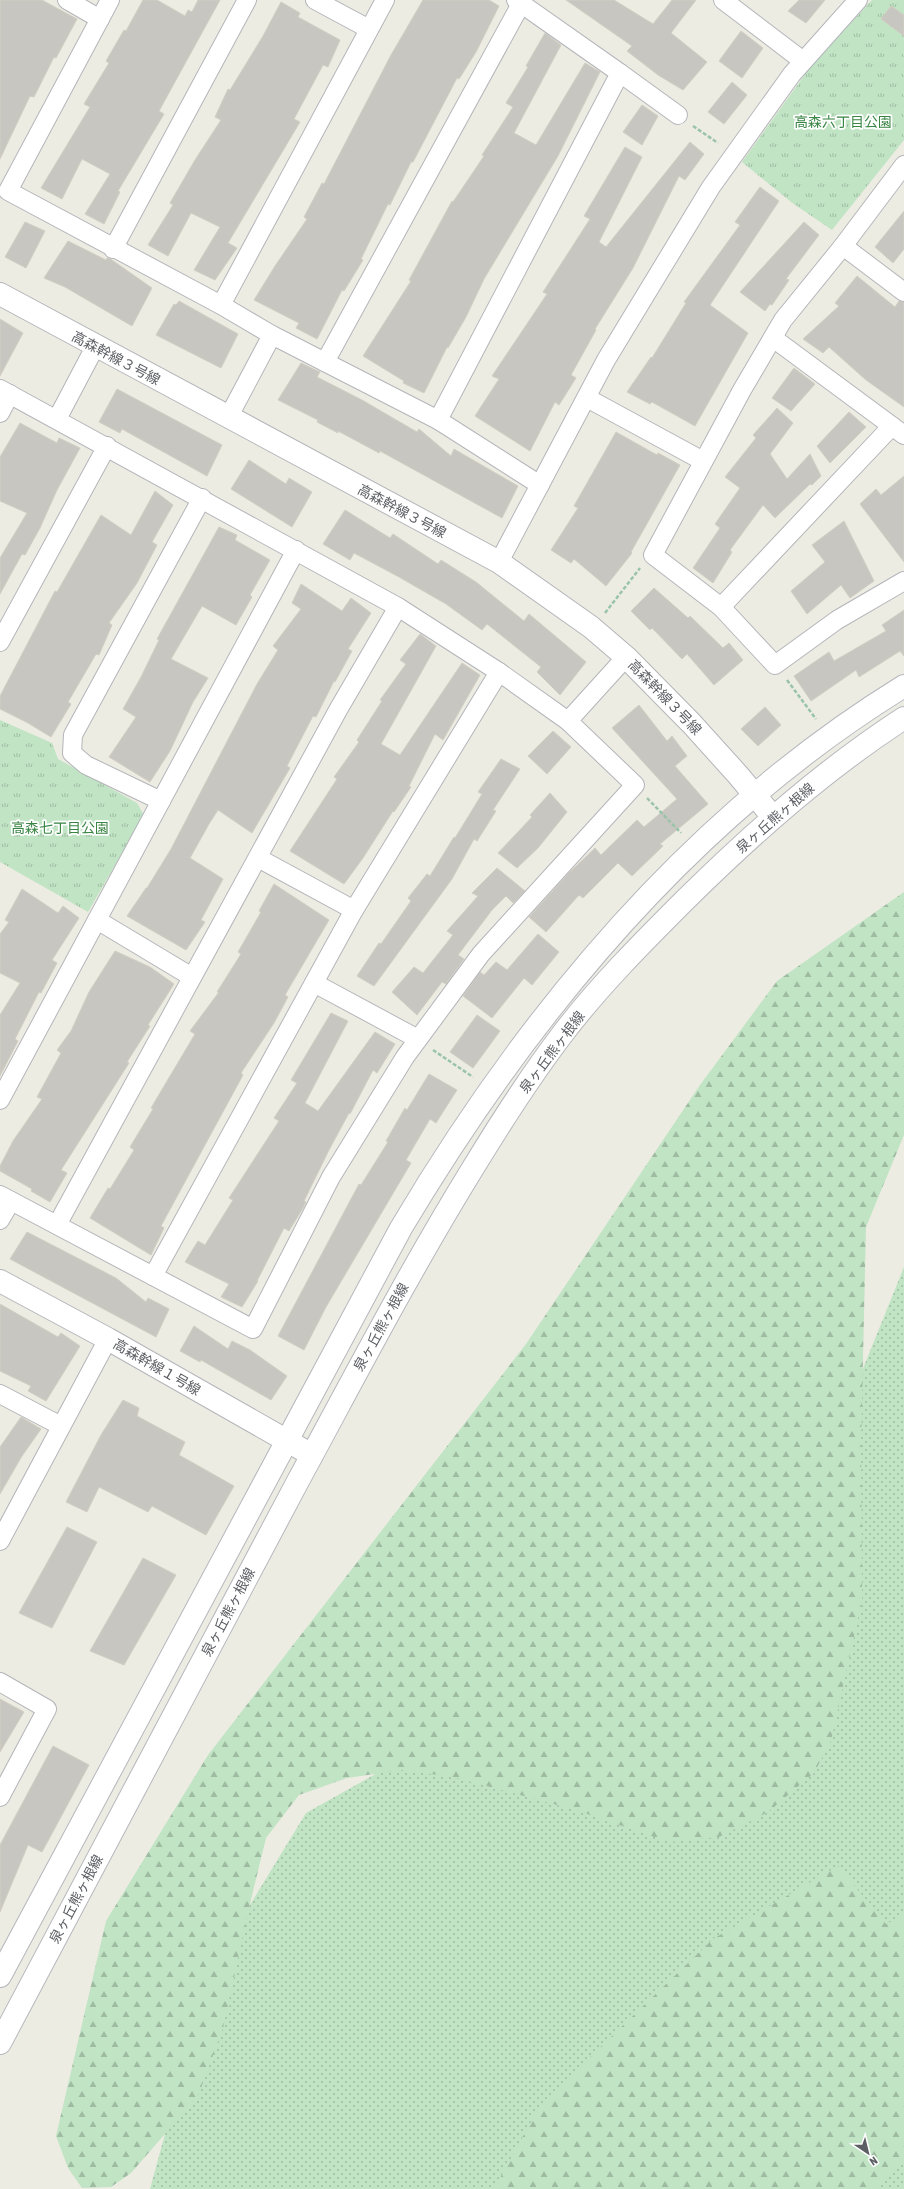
<svg xmlns="http://www.w3.org/2000/svg" width="904" height="2189" font-family="'Asap Condensed','Noto Sans JP',sans-serif">
  <style>
    .grass { fill: url(#grass-dots) }
    .forest { fill: url(#forest-firs) }
    .park { fill: url(#park-tufts) }
    .building { fill: #c8c6c0; stroke: #d2cec2 }
    .lines { fill: none; stroke-linecap: round; stroke-linejoin: round }
    .minor-casing { stroke: #b4b5ba; stroke-width: 20 }
    .tertiary-casing { stroke: #b4b5ba; stroke-width: 24 }
    .secondary-casing { stroke: #b5b7bd; stroke-width: 24 }
    .path { stroke: #9ac4aa; stroke-width: 2.5; stroke-dasharray: 4 2; stroke-linecap: butt }
    .minor { stroke: #fff; stroke-width: 18 }
    .tertiary { stroke: #fff; stroke-width: 22 }
    .secondary { stroke: #fff; stroke-width: 22 }
    .labels { text-anchor: middle; dominant-baseline: central; stroke-width: 3.5; stroke-linejoin: round; paint-order: stroke }
    .park-label { font-size: 14px; fill: #398544; stroke: #fff }
    .street-label { font-size: 14px; fill: #5b5e63; stroke: #fff }
  </style>
  <defs>
    <pattern id="grass-dots" width="8" height="8" patternUnits="userSpaceOnUse"><rect width="8" height="8" fill="#c0e4c4"/><path d="M2 2h.1M6 6h.1" fill="none" stroke="#9fbca3" stroke-width="1.8" stroke-linecap="round"/></pattern>
    <pattern id="forest-firs" width="22" height="20" patternUnits="userSpaceOnUse"><rect width="22" height="20" fill="#c0e4c4"/><path d="M5 1l3.5 6h-7zM16 11l3.5 6h-7z" fill="#9fbca3"/></pattern>
    <pattern id="park-tufts" width="24" height="20" patternUnits="userSpaceOnUse"><rect width="24" height="20" fill="#c0e4c4"/><path d="M3 7l-1-3M5 7V3M7 7l1-3M15 17l-1-3M17 17v-4M19 17l1-3" fill="none" stroke="#9fbca3"/></pattern>
  </defs>
  <rect width="100%" height="100%" fill="#edece3"/>
  <path class="grass" d="M 904,1267 L 904,2189 L 150,2189 L 209,1972 L 306,1813 L 522,1692 L 772,1594 Z"/>
  <g class="forest">
    <path d="M 904,892 L 904,1135 L 866,1227 L 861,1447 L 862,1600 L 831,1741 L 814,1773 L 768,1812 L 719,1837 L 669,1842 L 576,1810 L 453,1777 L 402,1770 L 347,1778 L 299,1795 L 266,1838 L 248,1912 L 223,2028 L 198,2096 L 131,2173 L 111,2187 L 82,2188 L 68,2168 L 56,2136 L 106,1921 L 208,1755 L 526,1344 L 700,1085 L 777,981 Z"/>
    <path d="M 838,1866 L 886,1924 L 904,1915 L 904,2159 L 891,2172 L 878,2189 L 494,2189 L 540,2105 L 713,1939 Z"/>
  </g>
  <g class="park">
    <path d="M 872,0 L 904,0 L 904,140 L 832,230 L 791,202 L 742,162 L 811,66 Z"/>
    <path d="M 0,720 L 52,743 L 58,759 L 137,803 L 144,815 L 88,912 L 0,862 Z"/>
  </g>
  <g class="building">
    <path d="M 0,0 L 42,0 L 77,19 L 56,58 L 54,57 L 34,97 L 30,96 L 0,159 Z"/>
    <path d="M 143,0 L 157,0 L 185,16 L 188,10 L 192,12 L 198,0 L 220,0 L 159,111 L 164,114 L 118,191 L 120,192 L 104,224 L 85,214 L 110,174 L 82,159 L 62,199 L 41,188 L 90,107 L 84,104 L 109,63 L 106,61 L 124,30 L 126,31 Z"/>
    <path d="M 423,0 L 489,0 L 499,6 L 476,52 L 459,79 L 457,78 L 413,162 L 411,162 L 390,205 L 388,204 L 361,259 L 363,260 L 344,291 L 342,290 L 317,339 L 296,328 L 299,323 L 254,300 L 275,266 L 307,219 L 304,217 L 322,183 L 324,184 L 391,55 Z"/>
    <path d="M 566,0 L 614,0 L 653,24 L 672,0 L 696,0 L 671,33 L 707,62 L 683,90 L 658,75 L 627,51 L 632,46 Z"/>
    <path d="M 799,0 L 825,0 L 806,23 L 788,11 Z"/>
    <path d="M 281,2 L 300,13 L 298,17 L 340,40 L 328,67 L 323,65 L 294,119 L 300,122 L 228,243 L 237,248 L 215,280 L 194,270 L 220,227 L 191,213 L 168,256 L 148,245 L 173,205 L 170,203 L 195,160 L 221,120 L 215,117 L 228,89 L 230,90 L 263,36 Z"/>
    <path d="M 891,6 L 904,15 L 904,36 L 881,19 Z"/>
    <path d="M 741,31 L 763,48 L 742,78 L 719,61 Z"/>
    <path d="M 545,33 L 561,45 L 514,133 L 536,145 L 585,63 L 600,72 L 558,156 L 484,279 L 466,317 L 448,348 L 447,347 L 424,393 L 403,383 L 404,381 L 363,356 L 411,281 L 409,280 L 452,201 L 453,202 L 484,156 L 482,155 L 513,107 L 506,103 L 528,67 L 526,66 Z"/>
    <path d="M 732,82 L 747,95 L 724,124 L 708,112 Z"/>
    <path d="M 642,105 L 658,116 L 642,145 L 623,132 Z"/>
    <path d="M 690,142 L 704,154 L 685,180 L 679,176 L 633,268 L 595,329 L 596,330 L 571,375 L 576,378 L 559,405 L 555,402 L 530,451 L 475,416 L 499,379 L 492,376 L 547,294 L 543,292 L 590,219 L 584,216 L 625,147 L 642,157 L 599,242 L 606,247 Z"/>
    <path d="M 760,187 L 779,201 L 710,305 L 748,333 L 695,426 L 652,402 L 650,404 L 627,392 L 651,357 L 652,358 L 686,303 L 684,302 L 740,225 L 735,222 Z"/>
    <path d="M 904,211 L 904,249 L 893,263 L 875,247 Z"/>
    <path d="M 25,222 L 45,231 L 26,268 L 5,257 Z"/>
    <path d="M 804,222 L 819,235 L 786,279 L 789,280 L 772,305 L 770,304 L 765,311 L 740,292 Z"/>
    <path d="M 68,241 L 106,260 L 107,258 L 109,258 L 152,288 L 132,326 L 65,287 L 44,278 Z"/>
    <path d="M 857,276 L 895,307 L 899,301 L 904,302 L 904,407 L 866,380 L 829,347 L 823,353 L 803,339 L 839,306 L 835,303 Z"/>
    <path d="M 179,301 L 238,334 L 221,368 L 156,335 L 174,304 L 176,305 Z"/>
    <path d="M 0,319 L 23,333 L 0,376 Z"/>
    <path d="M 301,363 L 320,372 L 317,377 L 362,400 L 417,432 L 419,429 L 451,456 L 454,449 L 518,486 L 502,518 L 380,451 L 379,453 L 338,431 L 338,433 L 317,422 L 318,420 L 278,400 Z"/>
    <path d="M 794,368 L 815,384 L 791,411 L 772,398 Z"/>
    <path d="M 117,389 L 222,445 L 207,476 L 122,429 L 120,433 L 99,422 Z"/>
    <path d="M 777,408 L 793,423 L 770,454 L 787,479 L 810,454 L 821,476 L 812,485 L 810,484 L 775,518 L 763,505 L 730,550 L 732,552 L 713,583 L 693,568 L 720,528 L 715,524 L 740,488 L 725,477 L 756,438 L 753,435 Z"/>
    <path d="M 849,412 L 866,427 L 830,463 L 817,446 Z"/>
    <path d="M 20,423 L 57,443 L 59,438 L 80,448 L 57,490 L 40,528 L 25,555 L 22,554 L 0,594 L 0,558 L 27,513 L 0,501 L 0,457 Z"/>
    <path d="M 616,432 L 657,455 L 658,453 L 680,465 L 631,552 L 632,553 L 606,586 L 574,559 L 571,563 L 551,550 L 578,508 L 574,506 Z"/>
    <path d="M 249,460 L 286,484 L 289,478 L 312,492 L 292,527 L 231,489 Z"/>
    <path d="M 904,476 L 904,562 L 860,504 L 876,489 L 881,495 Z"/>
    <path d="M 155,491 L 173,505 L 152,542 L 157,545 L 137,583 L 109,623 L 112,625 L 99,655 L 96,654 L 68,702 L 71,704 L 51,737 L 28,723 L 0,709 L 0,696 L 55,591 L 57,592 L 101,515 L 131,535 Z"/>
    <path d="M 345,510 L 390,538 L 393,534 L 438,564 L 441,560 L 476,582 L 524,621 L 529,614 L 586,662 L 560,695 L 537,672 L 541,667 L 487,624 L 482,630 L 446,604 L 399,577 L 354,553 L 350,560 L 323,544 Z"/>
    <path d="M 844,521 L 874,581 L 850,598 L 841,585 L 807,614 L 791,591 L 825,562 L 812,545 Z"/>
    <path d="M 219,527 L 237,535 L 235,540 L 270,560 L 250,595 L 252,597 L 236,625 L 202,606 L 171,659 L 208,678 L 193,702 L 170,751 L 150,782 L 109,757 L 136,717 L 123,709 L 141,677 L 159,640 L 157,639 Z"/>
    <path d="M 301,584 L 342,611 L 351,598 L 371,613 L 348,649 L 352,651 L 335,682 L 334,681 L 316,717 L 313,716 L 287,766 L 290,768 L 252,833 L 218,810 L 209,824 L 190,858 L 223,879 L 201,920 L 205,922 L 186,950 L 127,916 L 146,888 L 147,888 L 171,849 L 257,684 L 278,650 L 273,646 L 301,609 L 292,603 Z"/>
    <path d="M 654,588 L 688,618 L 690,616 L 723,648 L 729,643 L 743,660 L 714,685 L 687,654 L 682,659 L 652,628 L 650,630 L 631,611 Z"/>
    <path d="M 904,610 L 904,656 L 900,651 L 859,677 L 856,670 L 811,701 L 794,676 L 829,652 L 834,661 L 886,631 L 882,625 Z"/>
    <path d="M 420,634 L 436,646 L 381,744 L 400,755 L 462,663 L 480,675 L 443,740 L 435,734 L 409,786 L 411,787 L 394,812 L 393,811 L 363,858 L 344,884 L 290,851 L 337,779 L 334,777 L 359,742 L 357,740 L 382,701 L 380,700 L 406,664 L 400,660 Z"/>
    <path d="M 639,705 L 667,741 L 672,736 L 687,756 L 675,766 L 708,804 L 660,844 L 663,846 L 632,876 L 618,863 L 583,898 L 579,895 L 546,932 L 529,917 L 569,873 L 595,848 L 601,855 L 637,820 L 644,827 L 677,799 L 612,728 Z"/>
    <path d="M 765,707 L 781,725 L 758,746 L 741,729 Z"/>
    <path d="M 553,731 L 571,747 L 547,774 L 528,756 Z"/>
    <path d="M 501,759 L 520,769 L 493,810 L 496,811 L 477,841 L 474,839 L 452,879 L 374,986 L 357,976 L 379,943 L 381,944 L 411,901 L 408,898 L 427,874 L 430,876 L 454,837 L 455,838 L 482,794 L 478,792 Z"/>
    <path d="M 550,793 L 567,812 L 538,848 L 517,868 L 498,853 L 532,817 L 530,815 Z"/>
    <path d="M 497,868 L 525,891 L 513,903 L 506,896 L 492,910 L 458,955 L 464,959 L 446,984 L 442,982 L 417,1015 L 392,992 L 414,967 L 423,973 L 453,935 L 447,931 L 478,896 L 472,893 Z"/>
    <path d="M 274,884 L 329,920 L 285,995 L 288,997 L 274,1023 L 241,1073 L 243,1075 L 161,1226 L 164,1228 L 151,1255 L 90,1218 L 108,1188 L 110,1189 L 134,1150 L 130,1147 L 153,1109 L 151,1108 L 195,1034 L 190,1031 L 219,992 L 217,992 L 241,954 L 238,952 L 261,912 L 259,911 Z"/>
    <path d="M 22,889 L 58,913 L 63,906 L 79,918 L 52,960 L 57,963 L 41,993 L 39,992 L 15,1039 L 18,1041 L 0,1076 L 0,1015 L 20,983 L 0,973 L 0,934 L 9,922 L 5,920 Z"/>
    <path d="M 538,934 L 559,952 L 532,985 L 524,978 L 492,1018 L 463,996 L 480,972 L 484,975 L 496,962 L 507,970 Z"/>
    <path d="M 115,951 L 150,967 L 174,984 L 148,1025 L 150,1026 L 127,1062 L 129,1063 L 61,1170 L 67,1173 L 50,1202 L 31,1191 L 32,1189 L 0,1171 L 0,1166 L 13,1141 L 42,1099 L 37,1097 L 61,1053 L 57,1050 L 71,1031 L 89,992 Z"/>
    <path d="M 331,1013 L 348,1021 L 305,1103 L 318,1111 L 375,1032 L 395,1044 L 377,1073 L 373,1070 L 350,1114 L 349,1113 L 329,1150 L 304,1201 L 306,1202 L 303,1208 L 289,1231 L 284,1228 L 257,1281 L 258,1281 L 242,1307 L 221,1297 L 229,1284 L 185,1262 L 198,1241 L 205,1245 L 233,1200 L 229,1198 L 279,1121 L 274,1118 L 297,1083 L 291,1080 Z"/>
    <path d="M 477,1015 L 500,1031 L 473,1068 L 450,1052 Z"/>
    <path d="M 429,1074 L 457,1090 L 436,1123 L 430,1119 L 406,1160 L 411,1163 L 326,1307 L 304,1350 L 278,1336 L 359,1184 L 361,1185 L 388,1142 L 386,1141 L 405,1108 L 407,1110 Z"/>
    <path d="M 27,1232 L 116,1278 L 146,1302 L 148,1298 L 169,1309 L 156,1337 L 10,1259 Z"/>
    <path d="M 0,1304 L 58,1337 L 61,1333 L 80,1346 L 46,1401 L 28,1391 L 31,1386 L 0,1371 Z"/>
    <path d="M 194,1326 L 228,1349 L 232,1341 L 250,1350 L 287,1376 L 271,1400 L 201,1360 L 200,1362 L 180,1351 Z"/>
    <path d="M 123,1400 L 139,1408 L 137,1416 L 185,1442 L 179,1455 L 234,1486 L 206,1535 L 152,1506 L 148,1512 L 99,1487 L 87,1512 L 66,1502 L 101,1435 Z"/>
    <path d="M 21,1417 L 41,1429 L 22,1456 L 0,1494 L 0,1447 Z"/>
    <path d="M 67,1527 L 97,1542 L 52,1628 L 19,1613 Z"/>
    <path d="M 143,1558 L 176,1575 L 124,1665 L 90,1651 Z"/>
    <path d="M 0,1699 L 24,1712 L 0,1752 Z"/>
    <path d="M 53,1746 L 89,1765 L 42,1852 L 28,1845 L 0,1912 L 0,1845 Z"/>
  </g>
  <g class="lines">
    <g class="minor-casing">
      <g id="minor">
        <path d="M 67,0 L 100,19"/>
        <path d="M 110,0 L 8,191 L 221,305 L 272,335 L 438,420 L 620,73 L 516,0"/>
        <path d="M 315,0 L 369,29"/>
        <path d="M 723,0 L 803,61"/>
        <path d="M 620,73 L 678,115"/>
        <path d="M 904,165 L 843,246 L 783,320 L 742,390 L 653,555 L 721,607 L 775,665 L 837,620 L 904,581"/>
        <path d="M 843,246 L 904,292"/>
        <path d="M 113,249 L 247,0"/>
        <path d="M 221,305 L 385,0"/>
        <path d="M 773,338 L 904,435"/>
        <path d="M 325,362 L 521,4"/>
        <path d="M 0,389 L 398,607 L 499,672 L 568,721 L 635,785 L 481,954 L 405,1057 L 331,1177 L 253,1329 L 0,1195"/>
        <path d="M 587,398 L 703,461"/>
        <path d="M 0,413 L 10,394"/>
        <path d="M 228,418 L 272,335"/>
        <path d="M 57,419 L 95,347"/>
        <path d="M 438,420 L 540,485"/>
        <path d="M 499,562 L 606,360 L 711,187 L 792,74 L 858,0"/>
        <path d="M 721,607 L 892,426"/>
        <path d="M 0,642 L 107,446"/>
        <path d="M 568,721 L 626,657"/>
        <path d="M 161,801 L 86,765 L 72,753 L 73,735 L 202,498"/>
        <path d="M 258,858 L 354,910"/>
        <path d="M 97,920 L 192,977"/>
        <path d="M 314,983 L 418,1039"/>
        <path d="M 0,1100 L 296,550"/>
        <path d="M 0,1220 L 11,1201"/>
        <path d="M 57,1225 L 338,710 L 398,607"/>
        <path d="M 153,1276 L 354,910 L 499,672"/>
        <path d="M 0,1394 L 61,1426"/>
        <path d="M 0,1541 L 108,1339"/>
        <path d="M 0,1682 L 47,1709 L 0,1797"/>
      </g>
    </g>
    <g class="tertiary-casing">
      <g id="tertiary">
        <path d="M 0,294 L 499,562 L 591,627 L 626,657 L 692,724 L 738,775 L 773,817"/>
        <path d="M 0,1281 L 108,1339 L 312,1455"/>
      </g>
    </g>
    <g class="secondary-casing">
      <g id="secondary">
        <path d="M 0,1976 L 401,1228 C 528,1014 691,817 904,686"/>
        <path d="M 0,2043 C 99,1856 197,1668 298,1481 C 355,1376 410,1270 473,1168 C 501,1122 531,1075 564,1032 C 600,985 643,942 685,900 C 753,833 824,770 904,718"/>
      </g>
    </g>
    <g class="path">
      <path d="M 693,126 L 718,143"/>
      <path d="M 605,613 L 640,568"/>
      <path d="M 787,680 L 816,719"/>
      <path d="M 647,798 L 681,833"/>
      <path d="M 433,1050 L 473,1077"/>
    </g>
    <use href="#minor" class="minor"/>
    <use href="#tertiary" class="tertiary"/>
    <use href="#secondary" class="secondary"/>
  </g>
  <g class="labels">
    <g class="park-label">
      <text x="843" y="122">高森六丁目公園</text>
      <text x="60" y="828">高森七丁目公園</text>
    </g>
    <g class="street-label">
      <text transform="translate(116 358) rotate(28)">高森幹線３号線</text>
      <text transform="translate(402 511) rotate(28)">高森幹線３号線</text>
      <text transform="translate(665 697) rotate(46)">高森幹線３号線</text>
      <text transform="translate(775 818) rotate(-41)">泉ヶ丘熊ヶ根線</text>
      <text transform="translate(552 1052) rotate(-53)">泉ヶ丘熊ヶ根線</text>
      <text transform="translate(381 1327) rotate(-61)">泉ヶ丘熊ヶ根線</text>
      <text transform="translate(157 1367) rotate(30)">高森幹線１号線</text>
      <text transform="translate(228 1612) rotate(-62)">泉ヶ丘熊ヶ根線</text>
      <text transform="translate(76 1899) rotate(-62)">泉ヶ丘熊ヶ根線</text>
    </g>
  </g>
  <g transform="translate(868 2153) rotate(145)" stroke="#ffffff" stroke-width="3" paint-order="stroke">
  <path d="M0-3L7 15L0 10L-7 15Z" fill="#5b5e63"/>
  <text y="-6" font-size="11" font-weight="bold" text-anchor="middle" fill="#5b5e63">N</text>
  </g>
</svg>
